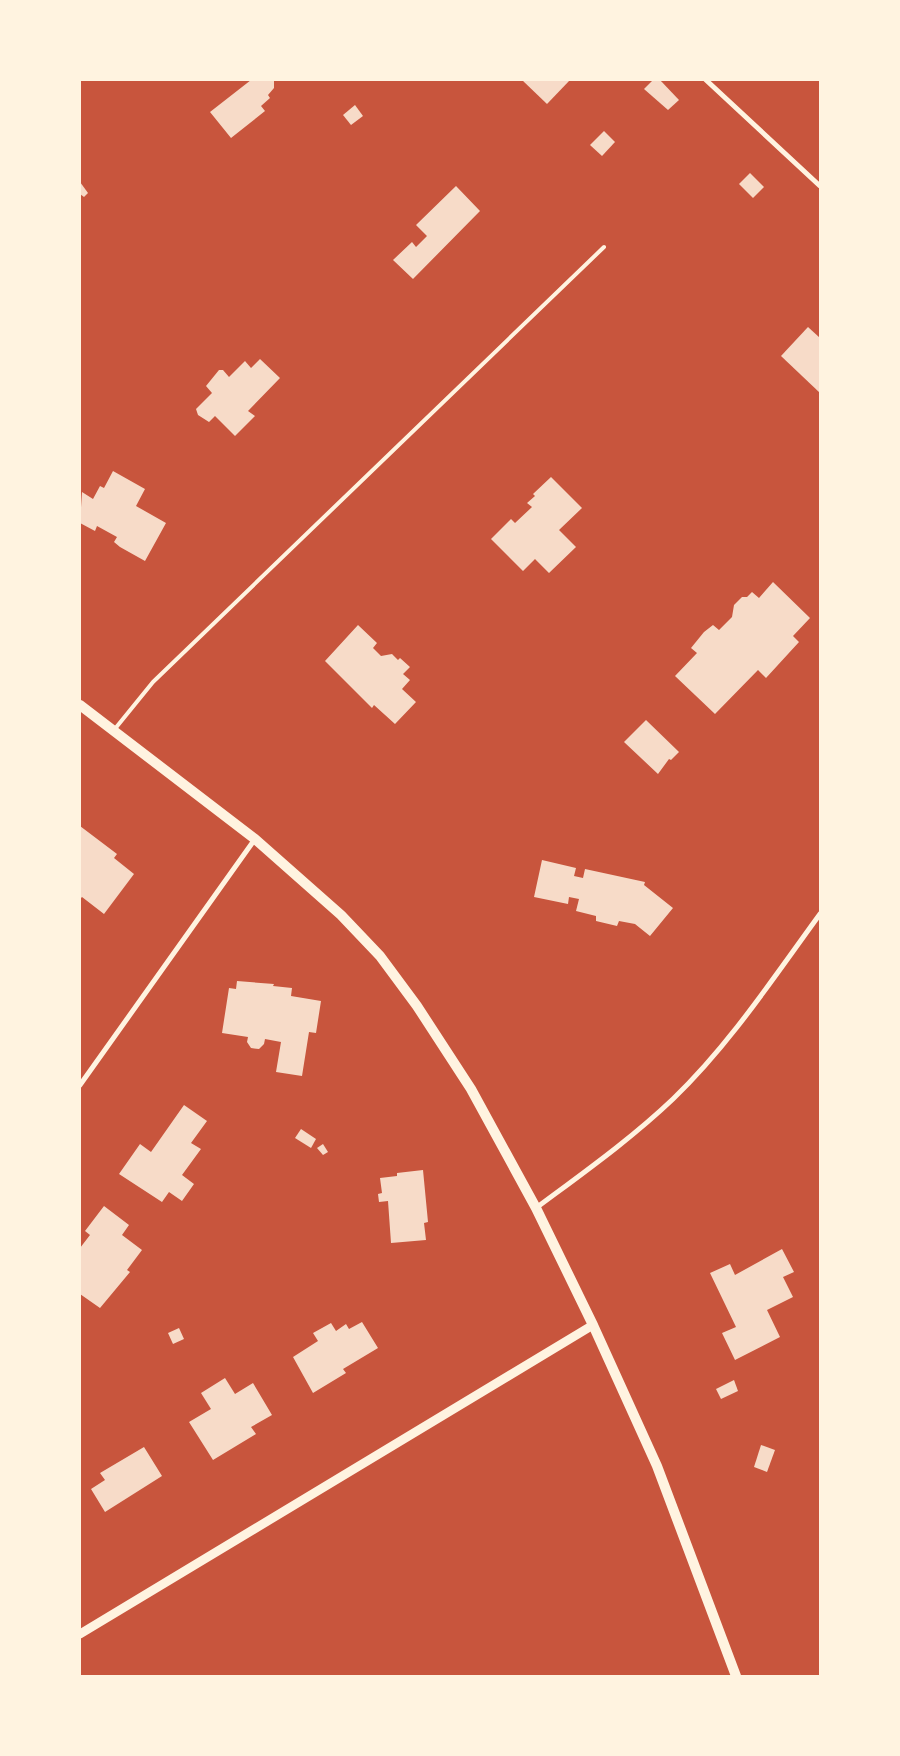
<svg xmlns="http://www.w3.org/2000/svg" width="900" height="1756" font-family="'PT Serif',serif">
  <style>
    .building { fill: #f7dbc8 }
    .lines { fill: none; stroke-linecap: round; stroke-linejoin: round }
    .service { stroke: #fff3e0; stroke-width: 4 }
    .minor { stroke: #fff3e0; stroke-width: 5 }
    .tertiary { stroke: #fff3e0; stroke-width: 9 }
    .secondary { stroke: #fff3e0; stroke-width: 10 }
  </style>
  <rect width="100%" height="100%" fill="#c8553d"/>
  <g class="building">
    <path d="M 251,80 L 274,80 L 274,88 L 268,95 L 270,98 L 261,106 L 265,111 L 231,138 L 210,112 Z"/>
    <path d="M 522,80 L 570,80 L 547,104 Z"/>
    <path d="M 653,80 L 660,80 L 679,100 L 668,110 L 644,89 Z"/>
    <path d="M 355,105 L 363,116 L 351,125 L 343,115 Z"/>
    <path d="M 604,131 L 615,142 L 602,156 L 590,145 Z"/>
    <path d="M 750,173 L 764,187 L 753,198 L 739,184 Z"/>
    <path d="M 80,182 L 88,193 L 84,197 L 80,194 Z"/>
    <path d="M 456,186 L 480,211 L 413,279 L 393,260 L 412,242 L 416,247 L 427,236 L 416,225 Z"/>
    <path d="M 808,327 L 820,338 L 820,393 L 781,356 Z"/>
    <path d="M 260,359 L 280,378 L 248,411 L 255,416 L 235,436 L 215,416 L 209,422 L 198,415 L 196,409 L 212,393 L 206,386 L 219,370 L 223,370 L 229,377 L 245,361 L 251,368 Z"/>
    <path d="M 113,471 L 145,489 L 136,506 L 166,523 L 145,561 L 120,547 L 114,542 L 117,537 L 97,526 L 95,531 L 80,523 L 82,492 L 93,499 L 100,486 L 104,488 Z"/>
    <path d="M 551,477 L 582,508 L 559,530 L 576,547 L 549,573 L 535,559 L 523,571 L 491,539 L 511,519 L 515,523 L 532,507 L 527,503 L 535,496 L 533,494 Z"/>
    <path d="M 773,582 L 810,618 L 793,636 L 799,642 L 766,678 L 758,670 L 715,714 L 675,676 L 697,653 L 691,648 L 704,632 L 713,625 L 719,630 L 732,617 L 734,605 L 742,597 L 747,597 L 752,592 L 759,598 Z"/>
    <path d="M 358,625 L 377,643 L 373,648 L 381,656 L 392,654 L 398,660 L 400,658 L 410,667 L 403,674 L 410,680 L 402,689 L 416,702 L 395,724 L 374,705 L 372,708 L 325,661 Z"/>
    <path d="M 646,720 L 679,752 L 671,760 L 669,759 L 658,774 L 624,742 Z"/>
    <path d="M 80,826 L 117,854 L 114,858 L 134,874 L 104,914 L 82,897 L 80,899 Z"/>
    <path d="M 542,860 L 576,868 L 574,876 L 583,878 L 585,869 L 645,882 L 644,885 L 673,908 L 650,936 L 635,924 L 619,921 L 617,926 L 596,921 L 596,916 L 576,911 L 579,899 L 569,897 L 568,904 L 534,897 Z"/>
    <path d="M 237,981 L 274,984 L 273,986 L 292,988 L 291,996 L 321,1001 L 316,1033 L 309,1032 L 302,1076 L 276,1072 L 281,1042 L 265,1039 L 264,1044 L 259,1049 L 251,1048 L 247,1042 L 248,1037 L 222,1033 L 229,988 L 236,989 Z"/>
    <path d="M 184,1105 L 207,1121 L 191,1143 L 201,1149 L 182,1175 L 194,1184 L 182,1201 L 169,1192 L 162,1202 L 119,1174 L 140,1144 L 151,1152 Z"/>
    <path d="M 301,1129 L 316,1139 L 311,1148 L 295,1138 Z"/>
    <path d="M 323,1144 L 328,1152 L 323,1155 L 317,1148 Z"/>
    <path d="M 423,1170 L 428,1222 L 424,1223 L 426,1240 L 391,1243 L 388,1201 L 379,1202 L 378,1194 L 382,1193 L 380,1178 L 397,1176 L 397,1173 Z"/>
    <path d="M 104,1206 L 129,1225 L 122,1235 L 142,1250 L 127,1270 L 130,1272 L 100,1308 L 80,1294 L 80,1248 L 90,1235 L 85,1231 Z"/>
    <path d="M 782,1249 L 794,1272 L 783,1277 L 793,1297 L 767,1310 L 780,1337 L 735,1360 L 722,1333 L 736,1327 L 710,1273 L 730,1264 L 735,1275 Z"/>
    <path d="M 362,1322 L 378,1348 L 343,1369 L 346,1373 L 313,1393 L 293,1357 L 318,1341 L 313,1333 L 331,1323 L 336,1331 L 346,1324 L 349,1329 Z"/>
    <path d="M 179,1328 L 184,1339 L 173,1344 L 168,1333 Z"/>
    <path d="M 225,1378 L 235,1394 L 253,1383 L 272,1415 L 251,1427 L 256,1434 L 213,1460 L 189,1422 L 211,1409 L 201,1393 Z"/>
    <path d="M 734,1380 L 738,1391 L 721,1399 L 716,1389 Z"/>
    <path d="M 761,1445 L 775,1450 L 767,1472 L 754,1467 Z"/>
    <path d="M 144,1447 L 162,1476 L 105,1512 L 91,1489 L 105,1480 L 100,1473 Z"/>
  </g>
  <g class="lines">
    <path class="service" d="M 114,730 L 153,682 L 604,247"/>
    <g class="minor">
      <path d="M 706,80 L 820,186"/>
      <path d="M 80,1085 L 255,839"/>
      <path d="M 536,1208 C 583,1173 631,1139 673,1099 C 730,1044 774,977 820,914"/>
    </g>
    <path class="tertiary" d="M 80,1634 L 593,1325"/>
    <path class="secondary" d="M 80,705 L 255,839 L 341,915 L 380,956 L 417,1006 L 471,1089 L 536,1208 L 593,1325 L 657,1466 L 736,1676"/>
  </g>
  <rect width="900" height="1756" fill="none" stroke="#fff3e0" stroke-width="162"/>
</svg>
